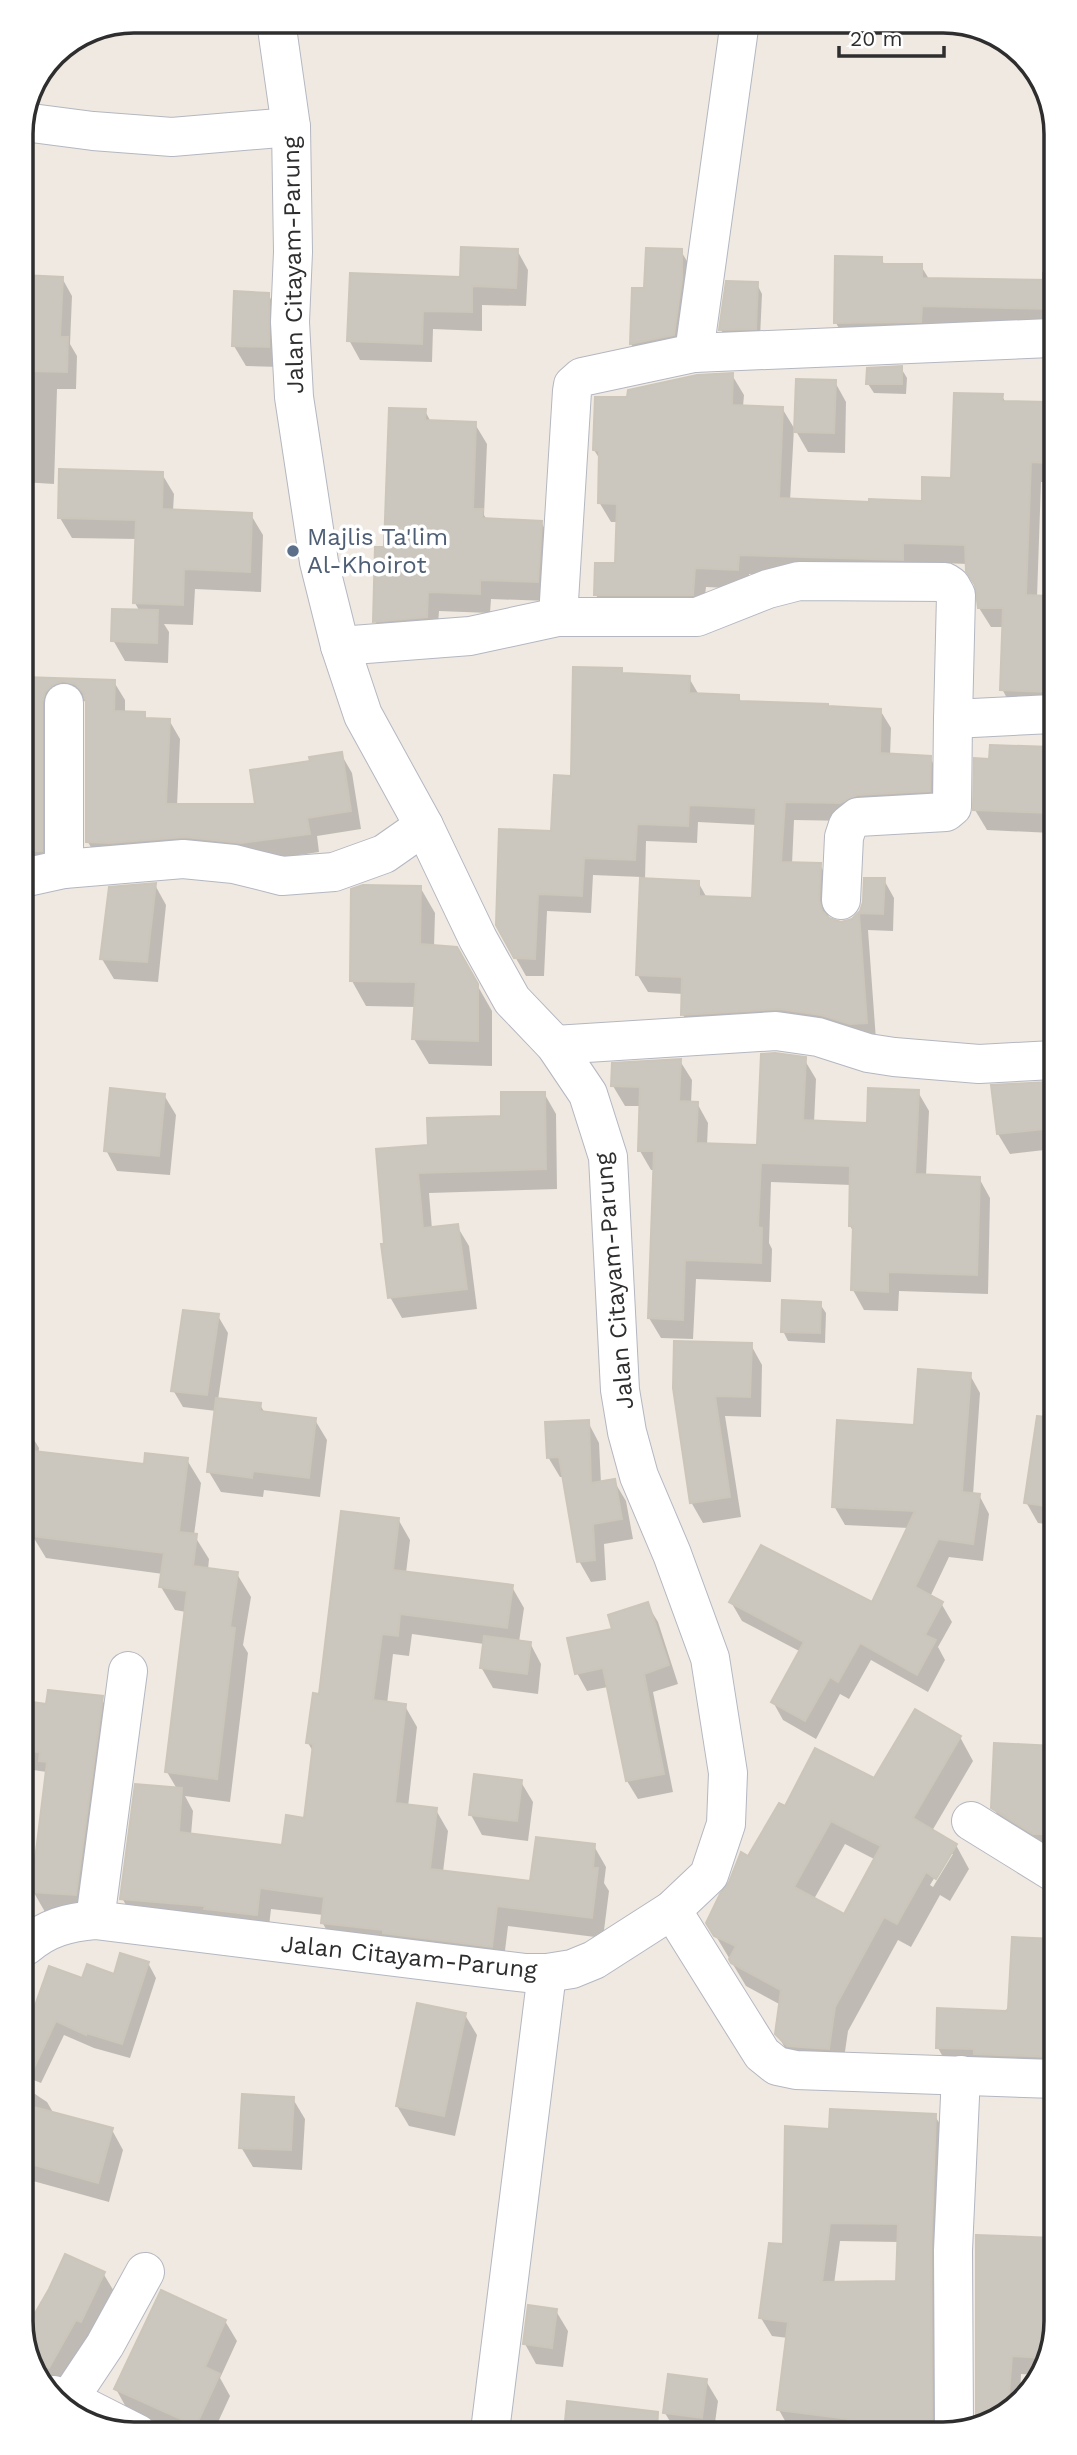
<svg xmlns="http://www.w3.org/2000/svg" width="1077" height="2455" font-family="'Work Sans',sans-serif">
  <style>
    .shadow { fill: #0003; fill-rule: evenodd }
    .building { fill: #cbc7bf; stroke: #cbc5ba; stroke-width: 2; fill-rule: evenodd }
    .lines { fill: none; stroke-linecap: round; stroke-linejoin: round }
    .minor-casing { stroke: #b4b7c1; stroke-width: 40 }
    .tertiary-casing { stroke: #b4b7c1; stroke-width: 40 }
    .minor { stroke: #fff; stroke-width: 38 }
    .tertiary { stroke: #fff; stroke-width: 38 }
    .service-dot { fill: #5c6f8a; stroke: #fff; stroke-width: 2.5 }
    .labels { text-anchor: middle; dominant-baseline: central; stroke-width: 7; stroke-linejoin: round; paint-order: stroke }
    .street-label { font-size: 24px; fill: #2e2e2e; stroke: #fff }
    .service-label { font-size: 24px; fill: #4e5e75; stroke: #fff; text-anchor: start }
    .rim { fill: none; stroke: #2e2e2e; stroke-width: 3.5 }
  </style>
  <rect width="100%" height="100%" fill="#efe9e1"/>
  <g class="shadow">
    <path d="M 517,250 L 528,270 L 526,306 L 482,305 L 482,331 L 433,329 L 432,362 L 360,360 L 349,340 Z"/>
    <path d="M 681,251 L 691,268 L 684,352 L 641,361 L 631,344 L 634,289 L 646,290 Z"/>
    <path d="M 881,259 L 885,265 L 921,266 L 929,279 L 1042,281 L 1042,272 L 1050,272 L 1051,332 L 849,346 L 836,323 Z"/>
    <path d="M 22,277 L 62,278 L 72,296 L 70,344 L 77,356 L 76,389 L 57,389 L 54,484 L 22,482 Z"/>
    <path d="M 757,284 L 762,294 L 760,338 L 727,339 L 721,330 Z"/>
    <path d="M 268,294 L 280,315 L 280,367 L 246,366 L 234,346 Z"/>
    <path d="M 901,368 L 907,378 L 906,394 L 874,393 L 868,384 Z"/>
    <path d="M 732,375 L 744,395 L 743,407 L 782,408 L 794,428 L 790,501 L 870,504 L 923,502 L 953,480 L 1002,396 L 1006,403 L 1045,404 L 1051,413 L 1051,482 L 1041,482 L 1037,597 L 1047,598 L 1051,605 L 1052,711 L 1013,709 L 1002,689 L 1004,627 L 991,627 L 979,608 L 977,587 L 968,564 L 914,562 L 913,579 L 749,574 L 749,589 L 706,587 L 703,614 L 607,614 L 596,595 L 616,565 L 618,522 L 611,522 L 599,502 L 601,461 L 594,450 L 629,398 Z"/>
    <path d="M 835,382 L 846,402 L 845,453 L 808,452 L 796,431 Z"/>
    <path d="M 425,411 L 431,422 L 475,424 L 487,444 L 484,515 L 487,520 L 541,522 L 552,542 L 549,601 L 491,599 L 490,613 L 439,611 L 437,637 L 386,641 L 375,621 L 385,549 Z"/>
    <path d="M 162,474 L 174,494 L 173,511 L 251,515 L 263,535 L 261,592 L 195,589 L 193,625 L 164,624 L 169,632 L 168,663 L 125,661 L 113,640 L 140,612 L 135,603 L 137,539 L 72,538 L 60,518 Z"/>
    <path d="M 621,670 L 624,675 L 689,678 L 699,695 L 738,696 L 742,703 L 880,710 L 891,728 L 890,756 L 930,758 L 940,775 L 940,808 L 851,821 L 794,820 L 792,864 L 820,865 L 830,883 L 828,920 L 841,924 L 852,921 L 861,912 L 884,880 L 894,898 L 893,931 L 868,930 L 876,1040 L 693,1032 L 683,1015 L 683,994 L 648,992 L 637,974 L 641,877 L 593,875 L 591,913 L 547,911 L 544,976 L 526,976 L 497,925 L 553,833 L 573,778 ZM 698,822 L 757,825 L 753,900 L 707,898 L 698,882 L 645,880 L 646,841 L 697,843 Z"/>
    <path d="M 23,676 L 33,676 L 35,679 L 114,682 L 125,700 L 125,713 L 144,714 L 147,719 L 169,720 L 180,739 L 177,806 L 257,806 L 312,763 L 341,754 L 352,773 L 361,829 L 317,836 L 319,852 L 253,862 L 98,860 L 88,842 L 88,702 L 75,699 L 51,870 L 23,869 Z"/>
    <path d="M 1052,749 L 1052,833 L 987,830 L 975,810 L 991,760 Z"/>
    <path d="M 155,885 L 166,905 L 158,982 L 114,979 L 102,959 Z"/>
    <path d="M 420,887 L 435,913 L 434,947 L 456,948 L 492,1011 L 492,1066 L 429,1064 L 414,1039 L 416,1007 L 366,1006 L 352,981 Z"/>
    <path d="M 804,1059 L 816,1079 L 814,1123 L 869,1125 L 918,1092 L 929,1111 L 926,1176 L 979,1178 L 990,1198 L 988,1294 L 899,1291 L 898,1311 L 864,1310 L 853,1290 L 855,1234 L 850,1226 L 851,1185 L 771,1182 L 769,1243 L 772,1249 L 771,1282 L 696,1279 L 693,1339 L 661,1338 L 649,1318 L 655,1170 L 651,1170 L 640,1151 L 641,1106 L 625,1106 L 613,1086 L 680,1061 L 692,1080 L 691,1103 L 697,1103 L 708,1123 L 707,1145 L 759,1147 Z"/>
    <path d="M 1048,1087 L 1053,1087 L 1053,1149 L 1010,1154 L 998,1134 Z"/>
    <path d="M 544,1093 L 556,1114 L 557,1189 L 429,1193 L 432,1229 L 457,1226 L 469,1246 L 477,1309 L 402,1318 L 390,1297 L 383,1246 L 429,1146 L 503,1118 Z"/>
    <path d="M 164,1095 L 176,1115 L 170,1175 L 117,1171 L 106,1150 Z"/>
    <path d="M 820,1304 L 826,1313 L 825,1343 L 788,1341 L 783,1331 Z"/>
    <path d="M 218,1316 L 228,1333 L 218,1400 L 260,1405 L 265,1413 L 315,1420 L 327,1440 L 320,1497 L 264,1490 L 263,1497 L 221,1492 L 209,1472 L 216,1411 L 183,1407 L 173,1390 Z"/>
    <path d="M 676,1342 L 751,1345 L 762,1365 L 761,1417 L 725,1416 L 741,1517 L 703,1523 L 691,1502 Z"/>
    <path d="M 970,1375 L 980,1393 L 973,1495 L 979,1495 L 989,1514 L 983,1561 L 949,1557 L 930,1597 L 941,1603 L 952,1622 L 938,1647 L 945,1660 L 928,1692 L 871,1660 L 849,1699 L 840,1694 L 816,1739 L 783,1720 L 773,1702 L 801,1652 L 742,1621 L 731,1602 L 873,1604 L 909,1528 L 845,1525 L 834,1506 Z"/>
    <path d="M 588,1422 L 599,1443 L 601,1483 L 614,1481 L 626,1501 L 633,1539 L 604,1544 L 606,1580 L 591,1582 L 579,1561 L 564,1477 L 560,1477 L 548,1457 Z"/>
    <path d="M 25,1427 L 27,1428 L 39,1448 L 34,1491 L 25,1489 Z"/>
    <path d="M 1054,1435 L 1054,1525 L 1038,1523 L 1026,1502 Z"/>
    <path d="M 187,1460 L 201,1483 L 194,1535 L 209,1559 L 208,1570 L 237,1574 L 251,1597 L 243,1645 L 248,1653 L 230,1802 L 185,1796 L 193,1811 L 191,1835 L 284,1847 L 306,1819 L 314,1753 L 308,1743 L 321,1696 L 398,1519 L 410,1540 L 406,1573 L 512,1587 L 524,1608 L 519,1642 L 530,1643 L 541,1664 L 538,1694 L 493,1688 L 481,1667 L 484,1644 L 412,1634 L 409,1656 L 393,1654 L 387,1704 L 405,1706 L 417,1727 L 408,1807 L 436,1810 L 448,1831 L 443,1872 L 532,1883 L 594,1846 L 606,1867 L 604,1883 L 609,1891 L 603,1938 L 508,1926 L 503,1967 L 334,1943 L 322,1922 L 323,1915 L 271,1909 L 268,1935 L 134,1919 L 122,1898 L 177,1789 L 167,1772 L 186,1612 L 175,1610 L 161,1587 L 163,1574 L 46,1558 L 32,1535 L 145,1466 Z"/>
    <path d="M 647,1604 L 658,1622 L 678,1684 L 653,1692 L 673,1792 L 638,1799 L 627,1781 L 608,1687 L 587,1691 L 577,1673 L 614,1630 Z"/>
    <path d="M 101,1698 L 113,1718 L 87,1915 L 45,1912 L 33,1891 L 47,1772 L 26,1769 L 25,1703 L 47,1705 Z"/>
    <path d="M 960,1737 L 973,1761 L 932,1831 L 956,1845 L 969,1869 L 950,1901 L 940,1895 L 911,1947 L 898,1940 L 848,2031 L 842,2072 L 791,2058 L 777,2034 L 781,2005 L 746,1986 L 708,1923 L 749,1858 L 786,1808 L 875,1780 ZM 845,1844 L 876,1860 L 845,1916 L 814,1899 ZM 949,1854 L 953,1854 L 933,1887 L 930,1885 Z"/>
    <path d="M 995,1745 L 1054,1748 L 1055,1854 L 1005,1828 L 993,1807 Z"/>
    <path d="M 521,1782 L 533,1802 L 528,1841 L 482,1835 L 471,1815 Z"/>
    <path d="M 1055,1940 L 1055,2076 L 948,2066 L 938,2048 L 1006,2013 Z"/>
    <path d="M 148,1963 L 156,1978 L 130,2058 L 94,2048 L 64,2035 L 41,2083 L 26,2077 L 26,2036 L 83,1980 L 115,1976 Z"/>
    <path d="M 465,2015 L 477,2035 L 455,2136 L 409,2126 L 397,2106 Z"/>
    <path d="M 26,2088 L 47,2102 L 54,2114 L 112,2130 L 123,2150 L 109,2202 L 33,2181 L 27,2189 Z"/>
    <path d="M 293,2099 L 305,2119 L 302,2170 L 253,2167 L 241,2147 Z"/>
    <path d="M 1051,2113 L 1055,2113 L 1056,2184 L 1049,2173 Z"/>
    <path d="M 935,2116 L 946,2134 L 941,2428 L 789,2428 L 779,2410 L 788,2338 L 772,2336 L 761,2318 L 785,2246 L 830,2131 ZM 840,2241 L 899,2242 L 898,2282 L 834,2284 Z"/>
    <path d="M 1056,2186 L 1056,2321 L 1038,2375 L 1021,2374 L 1020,2399 L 978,2428 L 1050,2240 Z"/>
    <path d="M 103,2273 L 115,2293 L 61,2387 L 40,2376 L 27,2357 L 27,2331 Z"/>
    <path d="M 556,2311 L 568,2331 L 563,2367 L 536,2364 L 525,2344 Z"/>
    <path d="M 225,2321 L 237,2341 L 220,2378 L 230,2396 L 213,2433 L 181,2433 L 127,2409 L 116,2389 Z"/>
    <path d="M 706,2381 L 718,2401 L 714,2430 L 675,2430 L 665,2413 Z"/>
  </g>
  <g class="building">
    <path d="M 461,247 L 518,249 L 516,288 L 472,286 L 472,312 L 423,311 L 422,344 L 347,341 L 350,273 L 460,277 Z"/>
    <path d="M 646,248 L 682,249 L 682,279 L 674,335 L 630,344 L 632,288 L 644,288 Z"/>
    <path d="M 835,256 L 882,257 L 882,264 L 922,264 L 922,278 L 1050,280 L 1050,309 L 922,306 L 921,322 L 834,323 Z"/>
    <path d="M 22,275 L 63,277 L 60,337 L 68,337 L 67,372 L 29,371 L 31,322 L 22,322 Z"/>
    <path d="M 726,281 L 758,282 L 756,329 L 719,330 Z"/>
    <path d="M 234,291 L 269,293 L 269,347 L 232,346 Z"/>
    <path d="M 902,366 L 902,384 L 866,384 L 867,368 Z"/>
    <path d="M 733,373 L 732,405 L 783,407 L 779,498 L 869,502 L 869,499 L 922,501 L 922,477 L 951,478 L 954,393 L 1003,394 L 1002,401 L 1046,402 L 1045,463 L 1031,462 L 1026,595 L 1048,596 L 1047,648 L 1051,648 L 1050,692 L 1000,690 L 1003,608 L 978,608 L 975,585 L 966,571 L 965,545 L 903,543 L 903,560 L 739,555 L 738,570 L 695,568 L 693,595 L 594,595 L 595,563 L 615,563 L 617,504 L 598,503 L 599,451 L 593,450 L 595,397 L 627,397 L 628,390 L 697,375 Z"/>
    <path d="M 796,379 L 836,380 L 834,433 L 794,432 Z"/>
    <path d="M 389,408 L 426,409 L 425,420 L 476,422 L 473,509 L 483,509 L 482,518 L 542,521 L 538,582 L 480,580 L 480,594 L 428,592 L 427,617 L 373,622 L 375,547 L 384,547 Z"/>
    <path d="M 59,469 L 163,472 L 162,509 L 252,513 L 250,572 L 184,569 L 183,605 L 133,603 L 136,520 L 58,518 Z"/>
    <path d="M 112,609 L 158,610 L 157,643 L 111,641 Z"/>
    <path d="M 573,667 L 622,668 L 622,673 L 690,676 L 689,693 L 739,695 L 739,701 L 828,704 L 828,706 L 881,709 L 880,753 L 931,756 L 930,791 L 857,795 L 840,803 L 785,802 L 781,862 L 821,863 L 819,900 L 822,911 L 829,918 L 841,922 L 852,919 L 860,911 L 863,902 L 864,878 L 885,878 L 883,914 L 859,913 L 867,1023 L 850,1024 L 821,1015 L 779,1009 L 681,1015 L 682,977 L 636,975 L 640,878 L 699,881 L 699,896 L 752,898 L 756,808 L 689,805 L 688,826 L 637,824 L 635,860 L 584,858 L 582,896 L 538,894 L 535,959 L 514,958 L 496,925 L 499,829 L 551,831 L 554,775 L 571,776 Z"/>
    <path d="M 23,677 L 115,680 L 114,711 L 145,712 L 145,718 L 170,719 L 166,804 L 255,804 L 250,770 L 310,761 L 309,757 L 342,752 L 351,811 L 307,818 L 310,834 L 241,843 L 185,837 L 109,843 L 86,842 L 86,702 L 83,692 L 75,684 L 63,681 L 54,684 L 45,692 L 42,703 L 42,851 L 23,851 Z"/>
    <path d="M 990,745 L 1052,747 L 1050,813 L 973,810 L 974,758 L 989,759 Z"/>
    <path d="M 156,883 L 147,962 L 100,959 L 109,887 Z"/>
    <path d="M 363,885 L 421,886 L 420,944 L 457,947 L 478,984 L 478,1041 L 412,1039 L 416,982 L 350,981 L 351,889 Z"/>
    <path d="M 775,1053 L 806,1057 L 803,1120 L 867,1123 L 868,1088 L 919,1090 L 915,1174 L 980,1177 L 977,1275 L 888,1272 L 888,1292 L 851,1290 L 853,1226 L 849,1226 L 850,1166 L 761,1163 L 758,1227 L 762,1228 L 761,1263 L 685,1260 L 683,1320 L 648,1318 L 654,1151 L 638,1151 L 640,1087 L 611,1086 L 612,1063 L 681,1059 L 679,1101 L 698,1102 L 696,1143 L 757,1145 L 761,1054 Z"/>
    <path d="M 1048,1082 L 1053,1128 L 997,1134 L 991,1085 Z"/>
    <path d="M 110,1088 L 165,1094 L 159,1156 L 104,1151 Z"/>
    <path d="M 501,1092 L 545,1092 L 546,1169 L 418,1173 L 423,1228 L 458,1224 L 467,1289 L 388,1298 L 381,1244 L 384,1244 L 376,1149 L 428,1145 L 427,1118 L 501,1116 Z"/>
    <path d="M 782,1300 L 821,1302 L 820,1333 L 781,1332 Z"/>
    <path d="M 183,1310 L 219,1314 L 207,1395 L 171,1391 Z"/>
    <path d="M 674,1341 L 752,1343 L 750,1397 L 715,1396 L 730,1497 L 690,1503 L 673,1388 Z"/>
    <path d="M 918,1369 L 971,1373 L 962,1492 L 980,1494 L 973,1544 L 938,1539 L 915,1587 L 943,1602 L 925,1635 L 936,1640 L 917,1675 L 860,1643 L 838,1682 L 830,1677 L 805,1721 L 771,1702 L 804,1642 L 729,1602 L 761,1545 L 872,1602 L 915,1511 L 832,1507 L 837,1420 L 914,1425 Z"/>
    <path d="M 216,1398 L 261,1403 L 260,1411 L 316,1418 L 309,1478 L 253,1471 L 252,1478 L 207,1472 Z"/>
    <path d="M 1037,1416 L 1054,1418 L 1054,1507 L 1024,1503 Z"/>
    <path d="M 589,1420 L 591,1483 L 615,1479 L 622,1519 L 593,1524 L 595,1560 L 577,1562 L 559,1457 L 547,1458 L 545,1422 Z"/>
    <path d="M 25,1450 L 144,1464 L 145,1453 L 188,1458 L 179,1532 L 197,1534 L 193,1566 L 238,1572 L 230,1627 L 235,1628 L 217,1779 L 165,1772 L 187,1591 L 159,1587 L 164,1553 L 25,1535 Z"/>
    <path d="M 341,1511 L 399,1518 L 393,1570 L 513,1585 L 507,1628 L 400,1614 L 398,1636 L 382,1634 L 373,1700 L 406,1704 L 395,1803 L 437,1808 L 430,1869 L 530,1881 L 536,1837 L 595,1844 L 593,1868 L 598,1868 L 592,1918 L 497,1906 L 492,1947 L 383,1933 L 383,1930 L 321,1923 L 324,1897 L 260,1888 L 257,1915 L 204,1909 L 205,1906 L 120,1899 L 135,1784 L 182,1788 L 179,1832 L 282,1845 L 286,1815 L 304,1818 L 313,1744 L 306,1743 L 313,1693 L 319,1694 Z"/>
    <path d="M 648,1602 L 669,1665 L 644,1674 L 664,1774 L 626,1781 L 603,1668 L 575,1674 L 567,1638 L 612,1629 L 608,1615 Z"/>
    <path d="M 484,1636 L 531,1642 L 527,1674 L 480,1668 Z"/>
    <path d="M 48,1690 L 103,1696 L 76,1895 L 31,1892 L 47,1762 L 39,1761 L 40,1752 L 26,1751 L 25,1701 L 46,1704 Z"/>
    <path d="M 915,1709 L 961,1736 L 913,1818 L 957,1844 L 936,1879 L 926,1872 L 897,1924 L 884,1917 L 835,2007 L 829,2049 L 787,2046 L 775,2034 L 781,1990 L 731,1963 L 729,1959 L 736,1946 L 714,1936 L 706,1923 L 720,1894 L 729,1882 L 741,1852 L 748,1856 L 779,1803 L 785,1806 L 815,1748 L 874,1778 ZM 831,1821 L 881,1846 L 844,1914 L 794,1887 Z"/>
    <path d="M 994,1743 L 1054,1746 L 1051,1834 L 1033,1834 L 991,1808 Z"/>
    <path d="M 474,1774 L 522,1780 L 517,1821 L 469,1815 Z"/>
    <path d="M 1012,1937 L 1055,1939 L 1053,2011 L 1055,2011 L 1055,2057 L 974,2054 L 974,2049 L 936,2048 L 937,2008 L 1006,2011 L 1008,2009 Z"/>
    <path d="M 120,1953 L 149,1962 L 122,2044 L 86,2033 L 86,2035 L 56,2021 L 33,2070 L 26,2067 L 26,2031 L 49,1966 L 82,1978 L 87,1964 L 114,1974 Z"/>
    <path d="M 417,2003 L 466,2013 L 444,2116 L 396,2106 Z"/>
    <path d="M 242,2094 L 294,2097 L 291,2150 L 239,2148 Z"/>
    <path d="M 26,2105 L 113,2128 L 98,2183 L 27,2163 Z"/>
    <path d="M 830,2109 L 936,2114 L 931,2250 L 932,2428 L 847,2429 L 848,2419 L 777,2410 L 788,2322 L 759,2318 L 769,2243 L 783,2244 L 785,2126 L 829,2129 ZM 830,2223 L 898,2224 L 896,2281 L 822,2282 Z"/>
    <path d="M 976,2235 L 1056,2238 L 1056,2321 L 1044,2358 L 1012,2356 L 1008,2407 L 979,2428 L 976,2428 Z"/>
    <path d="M 65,2254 L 105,2272 L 81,2322 L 76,2320 L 49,2368 L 27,2356 L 27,2327 L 49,2289 Z"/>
    <path d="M 161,2290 L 226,2320 L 205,2367 L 220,2374 L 196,2426 L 114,2389 Z"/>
    <path d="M 528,2305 L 557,2309 L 552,2348 L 523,2344 Z"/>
    <path d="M 668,2374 L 707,2379 L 702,2418 L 663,2413 Z"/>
    <path d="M 567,2401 L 658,2412 L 657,2430 L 564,2431 Z"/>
  </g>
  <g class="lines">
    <g class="minor-casing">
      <g id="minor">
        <path d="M 24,122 L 93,131 L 172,137 L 291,127"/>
        <path d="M 694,353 L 740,21"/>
        <path d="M 558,617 L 572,391 L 573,385 L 582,377 L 694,353 L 1051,338"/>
        <path d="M 340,646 L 470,636 L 558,617 L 697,617 L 768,589 L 799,581 L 945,582 L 951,586 L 956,595 L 953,719 L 1052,714"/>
        <path d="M 64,703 L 64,869"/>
        <path d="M 23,878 L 64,869 L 183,859 L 234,864 L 282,876 L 334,872 L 384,854 L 424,826"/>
        <path d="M 841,900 L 844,837 L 848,825 L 858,817 L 946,812 L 952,807 L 953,719"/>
        <path d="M 555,1045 L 776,1031 L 818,1037 L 868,1053 L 894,1057 L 979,1064 L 1053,1060"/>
        <path d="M 971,1821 L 1055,1873"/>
        <path d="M 672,1910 L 762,2054 L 777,2066 L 796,2070 L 1055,2079"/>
        <path d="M 95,1920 L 128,1671"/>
        <path d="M 54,2395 L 69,2399 L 138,2434"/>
        <path d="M 69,2399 L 105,2345 L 145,2272"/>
        <path d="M 954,2428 L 953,2250 L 961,2075"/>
        <path d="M 490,2431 L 547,1973"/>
      </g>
    </g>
    <g class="tertiary-casing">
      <path id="tertiary" d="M 26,1946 C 46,1928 69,1922 95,1920 L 526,1973 L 547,1973 L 572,1969 L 594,1960 L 672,1910 L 709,1875 L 726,1824 L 728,1773 L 710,1658 L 672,1554 L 639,1476 L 627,1432 L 620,1390 L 608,1157 L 588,1094 L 555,1045 L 512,1000 L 478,939 L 424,826 L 363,715 L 340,646 L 319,562 L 294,397 L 290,322 L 293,252 L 291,127 L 276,21"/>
    </g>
    <use href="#minor" class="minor"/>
    <use href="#tertiary" class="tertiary"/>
  </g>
  <circle class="service-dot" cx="293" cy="551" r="7"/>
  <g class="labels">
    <g class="street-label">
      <text transform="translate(293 265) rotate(-91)">Jalan Citayam-Parung</text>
      <text transform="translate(614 1281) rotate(-95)">Jalan Citayam-Parung</text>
      <text transform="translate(409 1957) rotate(6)">Jalan Citayam-Parung</text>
    </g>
    <g class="service-label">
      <text x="307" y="537">Majlis Ta'lim<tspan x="307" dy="28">Al-Khoirot</tspan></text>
    </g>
  </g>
  <path d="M0 0H1077V2455H0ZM134 33H943A101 101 0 0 1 1044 134V2321A101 101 0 0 1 943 2422H134A101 101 0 0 1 33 2321V134A101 101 0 0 1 134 33Z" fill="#fff" fill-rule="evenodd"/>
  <path class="rim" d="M134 33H943A101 101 0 0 1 1044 134V2321A101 101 0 0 1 943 2422H134A101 101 0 0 1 33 2321V134A101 101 0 0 1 134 33Z"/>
  <path d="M839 46v10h105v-10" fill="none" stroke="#2e2e2e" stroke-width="3.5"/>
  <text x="850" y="46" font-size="21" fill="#2e2e2e" stroke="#ffffff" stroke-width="5" paint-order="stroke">20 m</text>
</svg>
